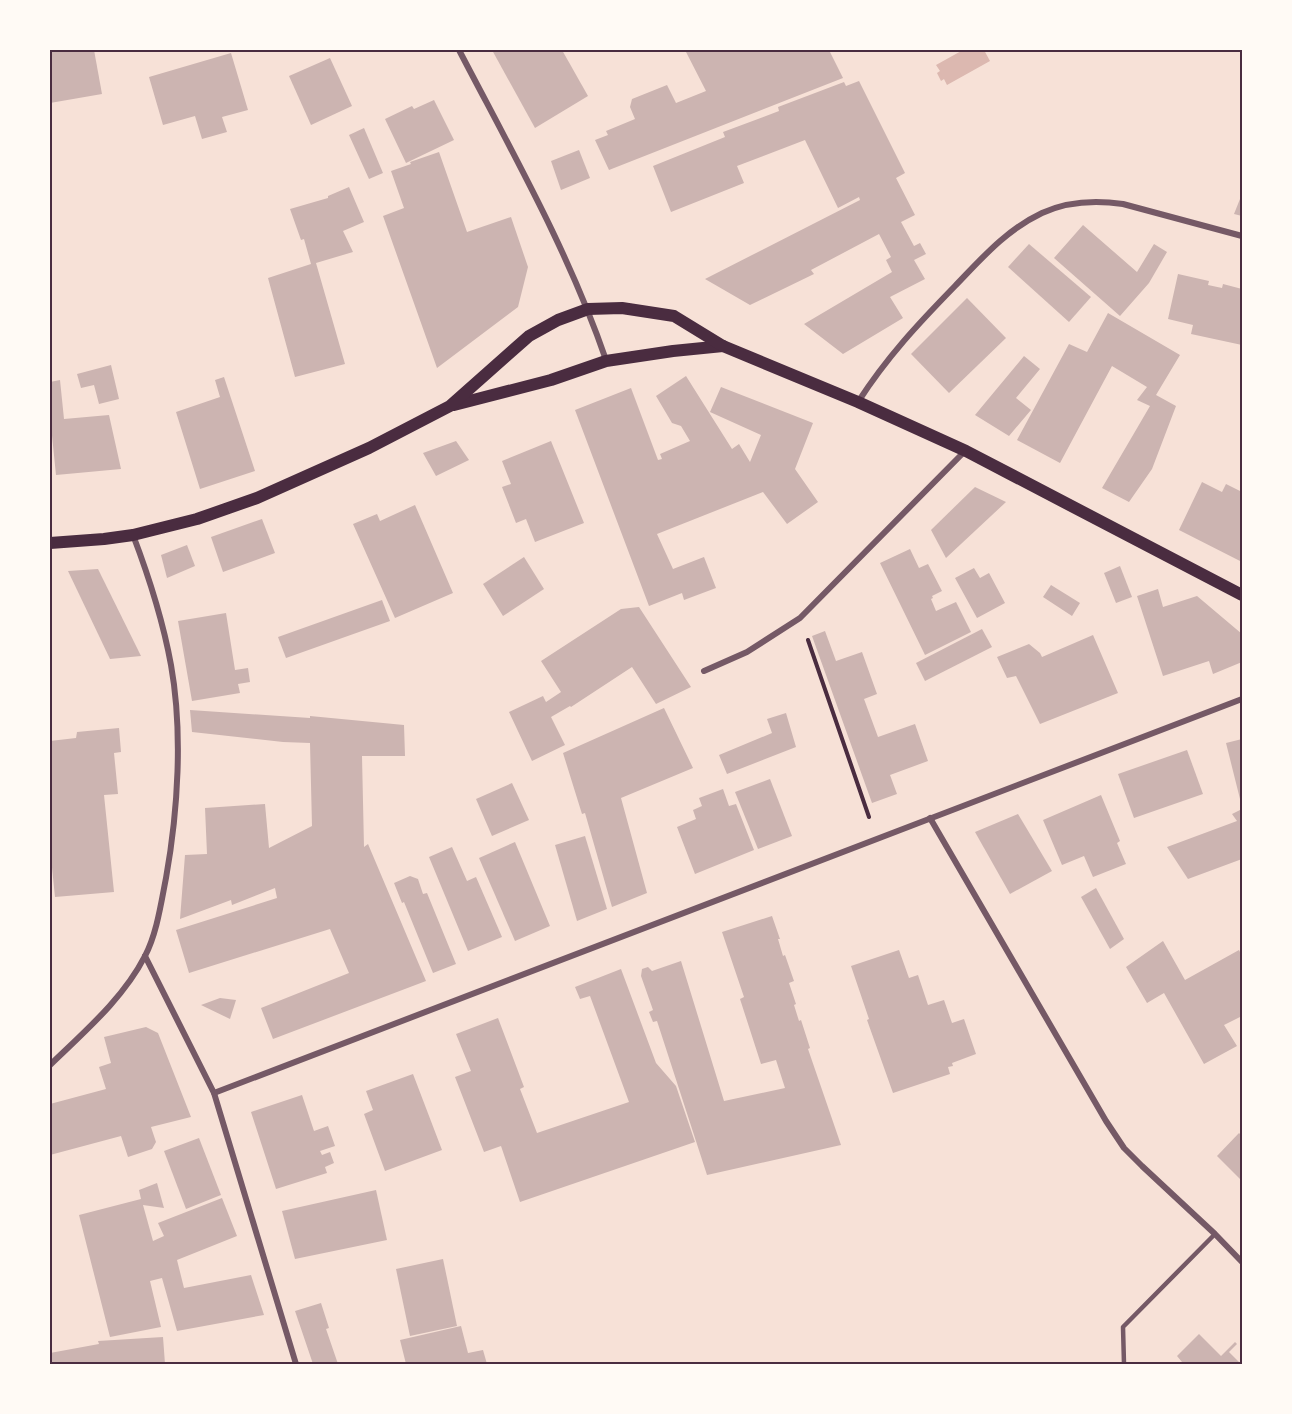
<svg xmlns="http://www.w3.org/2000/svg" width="1292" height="1414" font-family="Ubuntu,sans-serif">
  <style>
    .water { fill: #dcb8b0 }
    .building { fill: #ccb4b1 }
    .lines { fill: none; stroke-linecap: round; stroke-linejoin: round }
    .path { stroke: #4a2c40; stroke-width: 4 }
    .service { stroke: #755966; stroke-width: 4.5 }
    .minor { stroke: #755966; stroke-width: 6 }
    .secondary { stroke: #4a2c40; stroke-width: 12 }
    .neatline { fill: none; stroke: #4a2c40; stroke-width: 2 }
  </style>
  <rect width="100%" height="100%" fill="#f7e1d7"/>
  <path class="water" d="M 963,50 L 984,50 L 990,61 L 947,85 L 944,79 L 941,81 L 937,73 L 940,71 L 936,65 Z"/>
  <g class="building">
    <path d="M 50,50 L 94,50 L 102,94 L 50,103 Z"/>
    <path d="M 492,50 L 562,50 L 588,96 L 535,128 Z"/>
    <path d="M 685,50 L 829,50 L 843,78 L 609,170 L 595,140 L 608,135 L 606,131 L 635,119 L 630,107 L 632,99 L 667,85 L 676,103 L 706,91 Z"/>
    <path d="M 231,53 L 248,110 L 222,117 L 227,132 L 202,139 L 195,116 L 163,125 L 149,77 Z"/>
    <path d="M 330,58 L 352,106 L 311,125 L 289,76 Z"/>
    <path d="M 859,81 L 905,173 L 896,178 L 915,215 L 901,222 L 914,246 L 920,243 L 926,254 L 914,260 L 925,279 L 890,297 L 903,318 L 843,354 L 804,324 L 892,272 L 886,260 L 891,257 L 879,234 L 811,270 L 814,274 L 750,305 L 705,279 L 860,200 L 859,197 L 838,208 L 805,140 L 737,166 L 744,183 L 671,212 L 653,166 L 725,137 L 723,132 L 779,111 L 778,107 L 844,82 L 846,86 Z"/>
    <path d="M 434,100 L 454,140 L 406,163 L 385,119 L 412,106 L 414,109 Z"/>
    <path d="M 364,128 L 383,173 L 369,179 L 349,135 Z"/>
    <path d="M 579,150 L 590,178 L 561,190 L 551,161 Z"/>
    <path d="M 439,152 L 467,232 L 511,217 L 528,267 L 518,307 L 437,368 L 383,216 L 404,208 L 391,171 L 411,164 L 410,162 Z"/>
    <path d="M 349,187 L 364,222 L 343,231 L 353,252 L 316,263 L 345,364 L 295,377 L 268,278 L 311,264 L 304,239 L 301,240 L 290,209 L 328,198 L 328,196 Z"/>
    <path d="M 1242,194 L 1242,216 L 1234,214 Z"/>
    <path d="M 1083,225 L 1137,272 L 1154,244 L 1167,252 L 1149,283 L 1120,316 L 1054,258 Z"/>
    <path d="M 1029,244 L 1091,297 L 1069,322 L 1008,267 Z"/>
    <path d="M 1178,274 L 1209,281 L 1208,285 L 1222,288 L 1223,284 L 1242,289 L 1242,345 L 1191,334 L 1193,325 L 1168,319 Z"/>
    <path d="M 967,298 L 1006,338 L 949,393 L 911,354 Z"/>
    <path d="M 1108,313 L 1180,355 L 1156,395 L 1176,406 L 1152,469 L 1129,502 L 1102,488 L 1150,406 L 1137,400 L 1147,387 L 1112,366 L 1060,463 L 1017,440 L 1069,344 L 1087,352 Z"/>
    <path d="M 1024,356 L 1040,369 L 1016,398 L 1031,410 L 1009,436 L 975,415 Z"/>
    <path d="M 111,365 L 119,399 L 99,404 L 94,385 L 81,388 L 77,374 Z"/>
    <path d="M 686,376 L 732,449 L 739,444 L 750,462 L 761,435 L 710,412 L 721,387 L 813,423 L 795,469 L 818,502 L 787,524 L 763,492 L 657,534 L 673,569 L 704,557 L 716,588 L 684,600 L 682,593 L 649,606 L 575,410 L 631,388 L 658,460 L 662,459 L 660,454 L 690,441 L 681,426 L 672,423 L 656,396 Z"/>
    <path d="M 224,377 L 255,471 L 200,489 L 176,412 L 220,397 L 215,380 Z"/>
    <path d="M 60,380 L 64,419 L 109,415 L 121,469 L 56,475 L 50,416 L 50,382 Z"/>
    <path d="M 456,441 L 469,460 L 436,476 L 423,453 Z"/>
    <path d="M 551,441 L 584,523 L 535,542 L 526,519 L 516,523 L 502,487 L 511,484 L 502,461 Z"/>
    <path d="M 1202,482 L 1222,492 L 1226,484 L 1242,492 L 1242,562 L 1179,530 Z"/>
    <path d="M 975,487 L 1006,502 L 946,558 L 931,530 Z"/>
    <path d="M 415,505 L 453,593 L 395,618 L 353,524 L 377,514 L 380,521 Z"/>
    <path d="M 262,519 L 275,553 L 223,572 L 211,537 Z"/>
    <path d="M 187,545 L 195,566 L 167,578 L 161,555 Z"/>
    <path d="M 910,549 L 919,568 L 928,564 L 942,591 L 932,596 L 933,598 L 931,599 L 936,611 L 956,602 L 971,632 L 925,655 L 880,563 Z"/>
    <path d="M 524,557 L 544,589 L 503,616 L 483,584 Z"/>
    <path d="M 1120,566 L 1132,597 L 1116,603 L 1104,573 Z"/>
    <path d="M 974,568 L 980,578 L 989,573 L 1005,603 L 977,618 L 955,578 Z"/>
    <path d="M 98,569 L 141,656 L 110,659 L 68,571 Z"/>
    <path d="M 1051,585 L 1080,603 L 1072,616 L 1043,597 Z"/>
    <path d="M 1158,589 L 1163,607 L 1197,596 L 1242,634 L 1242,662 L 1213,674 L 1209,661 L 1163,676 L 1137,596 Z"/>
    <path d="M 382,600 L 390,621 L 286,658 L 278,637 Z"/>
    <path d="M 639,607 L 691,687 L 656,704 L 632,667 L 571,707 L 570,706 L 551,717 L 565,745 L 532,761 L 509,712 L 543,696 L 546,702 L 561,692 L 541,661 L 621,609 Z"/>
    <path d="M 226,613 L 235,670 L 248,668 L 250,682 L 238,684 L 240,693 L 192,701 L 178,621 Z"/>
    <path d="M 982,629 L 992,647 L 925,681 L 916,663 Z"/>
    <path d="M 825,631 L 836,661 L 862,652 L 877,694 L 864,699 L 878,737 L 915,724 L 928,761 L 890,775 L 897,794 L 872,803 L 812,636 Z"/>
    <path d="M 1093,635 L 1118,693 L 1040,724 L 1016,676 L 1007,678 L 997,657 L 1029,644 L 1040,653 L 1042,657 Z"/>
    <path d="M 664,708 L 693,768 L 621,798 L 647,893 L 612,907 L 585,813 L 582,814 L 563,753 Z"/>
    <path d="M 190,710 L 310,718 L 310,716 L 404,725 L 405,756 L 362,756 L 364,847 L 368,844 L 426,981 L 273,1039 L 261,1008 L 349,973 L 330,929 L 189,973 L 176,930 L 277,898 L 275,888 L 232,905 L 231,900 L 180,919 L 185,855 L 207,854 L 205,808 L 265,804 L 269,848 L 312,826 L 310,743 L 283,742 L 192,732 Z"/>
    <path d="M 786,713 L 796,747 L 727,774 L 719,755 L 772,733 L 767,719 Z"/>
    <path d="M 119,728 L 121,752 L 114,753 L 118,794 L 104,795 L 114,892 L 55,897 L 50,848 L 50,741 L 76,738 L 77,732 Z"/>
    <path d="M 1242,739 L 1242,807 L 1226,743 Z"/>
    <path d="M 1187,750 L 1203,794 L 1134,818 L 1118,774 Z"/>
    <path d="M 770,779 L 792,836 L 758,849 L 735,792 Z"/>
    <path d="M 512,783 L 529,820 L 492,836 L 476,799 Z"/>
    <path d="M 723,789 L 729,806 L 736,804 L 754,850 L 695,874 L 677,827 L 696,819 L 693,810 L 702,806 L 699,798 Z"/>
    <path d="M 1101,795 L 1120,841 L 1117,843 L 1126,864 L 1093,877 L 1084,856 L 1062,865 L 1043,820 Z"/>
    <path d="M 1242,809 L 1242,859 L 1188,879 L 1167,847 L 1237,821 L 1232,814 Z"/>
    <path d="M 1018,814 L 1052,871 L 1010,894 L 975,832 Z"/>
    <path d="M 585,836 L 607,909 L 577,921 L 555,845 Z"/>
    <path d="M 515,842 L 550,926 L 515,941 L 479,858 Z"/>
    <path d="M 452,847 L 467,881 L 476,877 L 502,937 L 468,951 L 429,857 Z"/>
    <path d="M 410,876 L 418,879 L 423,894 L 427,893 L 456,964 L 433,973 L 404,902 L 402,903 L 394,883 Z"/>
    <path d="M 1096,888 L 1124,939 L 1110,949 L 1081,897 Z"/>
    <path d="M 772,916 L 780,939 L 778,939 L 783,956 L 785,955 L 794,981 L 789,983 L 796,1004 L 794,1005 L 799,1021 L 801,1020 L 810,1048 L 808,1049 L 841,1145 L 707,1175 L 657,1021 L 653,1022 L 649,1012 L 653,1010 L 641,976 L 642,969 L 648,967 L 652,971 L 681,961 L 724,1101 L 785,1088 L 776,1060 L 761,1064 L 740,999 L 744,997 L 722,932 Z"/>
    <path d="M 1163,941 L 1185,980 L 1239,950 L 1242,956 L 1242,1016 L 1224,1025 L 1237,1046 L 1204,1064 L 1164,993 L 1147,1003 L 1126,967 Z"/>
    <path d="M 899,950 L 909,978 L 918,975 L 928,1005 L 944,1000 L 952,1023 L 964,1019 L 976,1054 L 952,1063 L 953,1066 L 948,1067 L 950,1074 L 893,1093 L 867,1020 L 869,1019 L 851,966 Z"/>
    <path d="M 621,969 L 656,1063 L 676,1086 L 695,1142 L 520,1202 L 501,1146 L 484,1152 L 455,1077 L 471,1071 L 456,1034 L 498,1018 L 524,1087 L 520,1089 L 537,1133 L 629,1102 L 590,996 L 580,999 L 575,987 Z"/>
    <path d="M 220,998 L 236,1000 L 230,1019 L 201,1005 Z"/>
    <path d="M 146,1027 L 158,1033 L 191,1117 L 151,1127 L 156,1142 L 152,1149 L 128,1157 L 121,1136 L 50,1155 L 50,1104 L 106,1089 L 99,1067 L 111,1063 L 104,1037 Z"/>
    <path d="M 413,1074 L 442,1150 L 385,1171 L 364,1114 L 373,1110 L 366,1091 Z"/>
    <path d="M 302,1095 L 314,1131 L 328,1126 L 335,1146 L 320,1151 L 322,1155 L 330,1152 L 334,1163 L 325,1167 L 327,1173 L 276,1189 L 251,1112 Z"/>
    <path d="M 1239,1133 L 1242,1136 L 1242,1181 L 1217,1156 Z"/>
    <path d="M 199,1138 L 221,1195 L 186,1209 L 164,1151 Z"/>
    <path d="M 157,1183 L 164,1208 L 143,1205 L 153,1241 L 164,1236 L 158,1223 L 222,1198 L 237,1236 L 177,1260 L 184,1288 L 251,1275 L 264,1315 L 177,1331 L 162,1278 L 150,1281 L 161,1327 L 110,1337 L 79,1215 L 141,1199 L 139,1190 Z"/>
    <path d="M 376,1190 L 387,1240 L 295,1259 L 282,1211 Z"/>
    <path d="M 443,1259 L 457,1326 L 410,1336 L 396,1269 Z"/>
    <path d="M 321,1303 L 329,1328 L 326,1329 L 338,1364 L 313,1364 L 295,1311 Z"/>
    <path d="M 461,1326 L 468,1353 L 483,1350 L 487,1364 L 406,1364 L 400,1340 Z"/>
    <path d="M 1199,1334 L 1221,1356 L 1235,1342 L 1237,1344 L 1229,1352 L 1241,1364 L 1179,1364 L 1182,1362 L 1177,1356 Z"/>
    <path d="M 163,1337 L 165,1364 L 50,1364 L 50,1353 L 99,1344 L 98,1341 Z"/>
  </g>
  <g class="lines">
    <path class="path" d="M 808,640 L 869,817"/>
    <path class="service" d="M 1124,1364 L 1123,1327 L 1215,1234"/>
    <g class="minor">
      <path d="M 459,50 C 512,152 569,252 606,360"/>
      <path d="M 858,402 C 887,357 918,324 955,286 C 982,258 1006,230 1042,213 C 1068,201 1095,200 1123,204 L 1242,236"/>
      <path d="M 704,671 L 747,652 L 800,618 L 965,451"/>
      <path d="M 930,818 L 1106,1121 L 1124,1148 L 1142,1166 L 1215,1234 L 1242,1262"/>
      <path d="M 145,956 L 214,1093 L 296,1364"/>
      <path d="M 50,1065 C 84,1032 123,999 145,956 C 157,933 161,903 166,878 C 178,811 183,732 171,665 C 163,621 149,577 133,535"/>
      <path d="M 214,1093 L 1242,699"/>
    </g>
    <g class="secondary">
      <path d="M 454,405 L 551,380 L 606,361 L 673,351 L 723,346"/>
      <path d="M 50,543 L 104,539 L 133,535 L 197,519 L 257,498 L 369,448 L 450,406 L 529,336 L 558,320 L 588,309 L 622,308 L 674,316 L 723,346 L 858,402 L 966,451 L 1242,595"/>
    </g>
  </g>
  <rect width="1292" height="1414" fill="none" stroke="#fffaf5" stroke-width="102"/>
  <rect x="51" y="51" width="1190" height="1312" class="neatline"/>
</svg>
